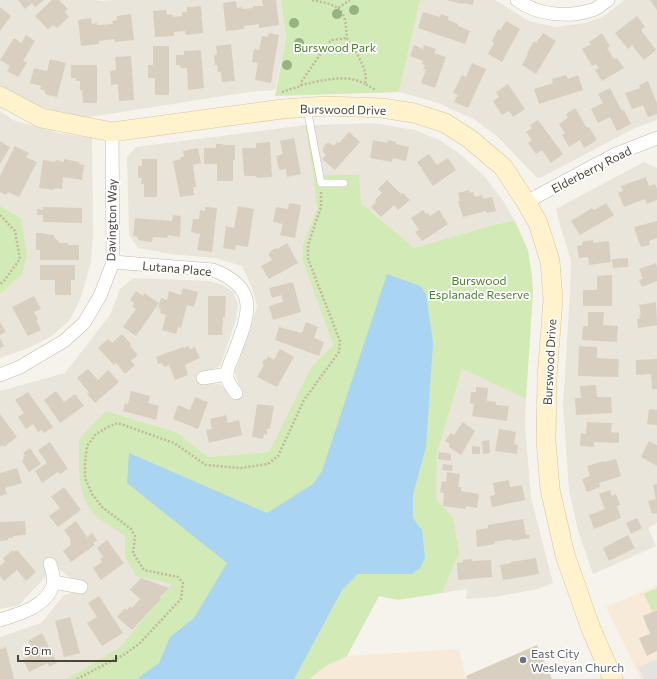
<svg xmlns="http://www.w3.org/2000/svg" width="657" height="679" font-family="Commissioner,sans-serif">
  <style>
    .residential { fill: #eae5da }
    .commercial { fill: #f7ead8 }
    .green { fill: #d2eab5 }
    .parking { fill: #e5e3e0 }
    .water { fill: #a9d4f2 }
    .building { fill: #d8cfc1 }
    .lines { fill: none; stroke-linecap: round; stroke-linejoin: round }
    .lane-casing { stroke: #c2bbae; stroke-width: 8 }
    .street-casing { stroke: #c2bbae; stroke-width: 14 }
    .secondary-casing { stroke: #d6c79b; stroke-width: 20 }
    .path { stroke: #c4b79f; stroke-width: 2.5; stroke-dasharray: 2 2; stroke-linecap: butt }
    .lane { stroke: #fff; stroke-width: 7 }
    .street { stroke: #fff; stroke-width: 13 }
    .secondary { stroke: #fff3cd; stroke-width: 19 }
    .tree { fill: #97b381 }
    .worship-dot { fill: #6b7280; stroke: #fff; stroke-width: 1.5 }
    .labels { text-anchor: middle; dominant-baseline: central; stroke-width: 3.5; stroke-linejoin: round; paint-order: stroke }
    .park-label { font-size: 12px; fill: #4a7f2a; stroke: #fff }
    .street-label { font-size: 12px; fill: #4b4439; stroke: #fff }
    .worship-label { font-size: 12px; fill: #5b616d; stroke: #fff; text-anchor: start }
  </style>
  <rect width="100%" height="100%" fill="#f6f3ec"/>
  <g class="residential">
    <path d="M 0,0 L 95,0 L 102,1 L 114,0 L 281,0 L 286,38 L 275,90 L 249,92 L 83,118 L 26,103 L 0,86 Z"/>
    <path d="M 420,0 L 495,0 L 529,21 L 555,27 L 585,23 L 603,17 L 624,0 L 657,0 L 657,120 L 635,128 L 540,178 L 536,177 L 498,137 L 475,120 L 438,103 L 399,92 Z"/>
    <path d="M 0,111 L 13,120 L 58,133 L 92,138 L 93,234 L 91,262 L 81,297 L 70,320 L 50,337 L 26,349 L 0,358 L 0,294 L 22,275 L 21,218 L 0,206 Z"/>
    <path d="M 373,123 L 415,130 L 441,141 L 460,154 L 484,176 L 502,199 L 515,221 L 492,225 L 414,248 L 361,203 L 323,175 L 314,125 Z"/>
    <path d="M 305,125 L 313,175 L 317,210 L 303,243 L 302,259 L 333,345 L 311,367 L 269,452 L 208,457 L 178,433 L 150,424 L 106,411 L 95,514 L 125,536 L 125,556 L 172,584 L 120,647 L 66,679 L 0,679 L 0,637 L 41,623 L 64,595 L 81,591 L 72,579 L 59,569 L 55,563 L 47,575 L 19,605 L 0,609 L 0,391 L 65,373 L 110,315 L 120,289 L 133,278 L 210,281 L 223,285 L 233,292 L 238,304 L 236,320 L 220,366 L 199,376 L 202,383 L 219,384 L 235,397 L 240,390 L 235,372 L 257,307 L 252,288 L 242,266 L 215,258 L 170,254 L 138,248 L 129,235 L 127,157 L 136,147 Z"/>
    <path d="M 644,162 L 657,168 L 657,523 L 648,528 L 656,546 L 593,574 L 578,531 L 569,490 L 563,405 L 570,293 L 571,261 L 559,221 L 556,209 Z"/>
    <path d="M 462,369 L 526,399 L 525,425 L 531,498 L 553,583 L 538,589 L 494,597 L 466,599 L 467,589 L 442,593 L 458,553 L 436,499 L 437,453 Z"/>
  </g>
  <g class="commercial">
    <path d="M 657,585 L 657,679 L 641,679 L 606,607 Z"/>
    <path d="M 459,649 L 466,679 L 309,679 L 326,666 L 347,656 Z"/>
  </g>
  <g class="green">
    <path d="M 281,0 L 420,0 L 399,92 L 275,96 L 286,38 Z"/>
    <path d="M 305,125 L 314,125 L 323,175 L 359,175 L 361,203 L 414,248 L 492,225 L 515,221 L 528,250 L 532,276 L 533,292 L 526,399 L 462,369 L 437,453 L 436,499 L 453,518 L 459,553 L 442,593 L 398,600 L 379,596 L 347,656 L 326,666 L 309,679 L 66,679 L 120,647 L 172,584 L 136,576 L 125,556 L 125,536 C 115,529 103,522 94,514 C 76,494 79,464 79,439 L 106,411 L 150,424 L 178,433 L 208,457 L 269,452 L 311,367 L 333,345 L 302,259 L 303,243 L 317,209 L 313,175 Z"/>
    <path d="M 0,206 L 21,218 L 27,256 L 22,275 L 0,294 Z"/>
    <path d="M 657,588 L 657,609 L 652,611 L 644,594 Z"/>
  </g>
  <path class="parking" d="M 657,659 L 657,679 L 644,679 L 638,667 Z"/>
  <path class="water" d="M 387,274 L 420,286 L 426,294 L 433,343 L 426,447 L 413,494 L 413,518 L 422,530 L 425,558 L 420,568 L 412,574 L 358,574 L 342,590 L 294,679 L 137,679 L 159,663 L 170,637 L 194,618 L 227,563 L 127,483 L 129,453 L 267,513 L 313,484 L 322,471 Z"/>
  <g class="building">
    <path d="M 18,0 L 44,0 L 35,7 L 32,3 L 25,9 Z"/>
    <path d="M 52,0 L 59,0 L 68,9 L 65,12 L 69,17 L 57,28 L 53,25 L 48,29 L 35,16 Z"/>
    <path d="M 262,0 L 276,0 L 279,25 L 259,28 L 259,24 L 244,26 L 244,29 L 226,31 L 223,3 L 236,1 L 237,8 L 242,7 L 242,9 L 253,8 L 253,6 L 263,6 Z"/>
    <path d="M 446,0 L 474,0 L 473,5 L 463,3 L 463,4 Z"/>
    <path d="M 650,0 L 657,0 L 657,10 Z"/>
    <path d="M 201,6 L 203,33 L 186,35 L 185,31 L 174,32 L 174,36 L 155,37 L 153,11 L 166,10 L 167,15 L 172,14 L 173,17 L 182,16 L 182,12 L 187,12 L 187,7 Z"/>
    <path d="M 0,7 L 11,16 L 0,31 Z"/>
    <path d="M 423,12 L 440,17 L 441,14 L 449,17 L 448,20 L 458,24 L 458,26 L 470,31 L 465,44 L 418,28 Z"/>
    <path d="M 131,14 L 134,40 L 115,42 L 114,39 L 99,41 L 99,44 L 81,46 L 78,20 L 91,18 L 92,24 L 97,23 L 97,25 L 113,24 L 112,21 L 117,20 L 117,16 Z"/>
    <path d="M 637,16 L 645,27 L 641,30 L 656,50 L 644,60 L 632,45 L 628,49 L 615,33 Z"/>
    <path d="M 506,21 L 520,29 L 502,62 L 488,54 L 494,43 L 492,41 L 498,29 L 500,30 Z"/>
    <path d="M 269,33 L 279,35 L 271,83 L 255,80 L 258,63 L 252,62 L 254,49 L 259,50 L 262,36 L 268,37 Z"/>
    <path d="M 543,33 L 556,41 L 536,74 L 522,65 L 528,54 L 527,53 L 534,41 L 536,43 Z"/>
    <path d="M 602,33 L 610,46 L 607,48 L 614,59 L 617,58 L 624,68 L 602,81 L 595,70 L 599,68 L 596,64 L 592,66 L 582,49 L 591,44 L 589,42 Z"/>
    <path d="M 26,35 L 35,41 L 23,61 L 27,63 L 18,77 L 7,71 L 10,66 L 0,60 L 14,38 L 21,43 Z"/>
    <path d="M 231,44 L 235,81 L 222,82 L 221,72 L 218,72 L 217,65 L 215,65 L 214,55 L 217,54 L 216,46 Z"/>
    <path d="M 414,45 L 423,49 L 424,45 L 436,49 L 434,53 L 446,57 L 435,88 L 421,83 L 426,70 L 423,69 L 425,65 L 422,64 L 423,61 L 410,56 Z"/>
    <path d="M 153,46 L 169,46 L 169,95 L 155,95 L 155,78 L 148,78 L 148,65 L 153,65 Z"/>
    <path d="M 201,50 L 204,88 L 188,90 L 187,68 L 181,68 L 180,65 L 176,65 L 176,55 L 184,55 L 184,51 Z"/>
    <path d="M 131,56 L 134,100 L 119,101 L 118,84 L 111,85 L 110,71 L 116,70 L 115,57 Z"/>
    <path d="M 50,59 L 66,63 L 57,97 L 45,94 L 45,91 L 40,89 L 41,86 L 30,83 L 34,68 L 47,71 Z"/>
    <path d="M 472,63 L 486,69 L 468,108 L 454,102 L 458,95 L 453,93 L 462,75 L 466,77 Z"/>
    <path d="M 71,65 L 97,65 L 97,103 L 83,103 L 82,90 L 80,90 L 80,81 L 76,81 L 76,78 L 71,78 Z"/>
    <path d="M 566,75 L 568,79 L 578,75 L 583,90 L 539,104 L 534,89 L 553,83 L 552,79 Z"/>
    <path d="M 648,81 L 657,103 L 657,114 L 648,117 L 643,105 L 632,109 L 625,93 L 640,88 L 639,85 Z"/>
    <path d="M 508,84 L 525,109 L 513,117 L 509,111 L 502,115 L 493,101 L 499,97 L 496,92 Z"/>
    <path d="M 610,88 L 622,111 L 624,110 L 631,124 L 617,131 L 610,117 L 598,123 L 591,109 L 603,103 L 598,94 Z"/>
    <path d="M 575,108 L 587,128 L 589,127 L 597,140 L 584,148 L 580,140 L 569,147 L 562,135 L 565,133 L 559,124 L 568,118 L 566,114 Z"/>
    <path d="M 538,120 L 563,154 L 551,163 L 542,150 L 536,154 L 528,143 L 532,140 L 526,132 L 532,128 L 530,125 Z"/>
    <path d="M 349,132 L 360,142 L 335,170 L 322,159 L 326,155 L 323,152 L 323,148 L 327,143 L 330,143 L 334,146 L 337,142 L 339,143 Z"/>
    <path d="M 294,138 L 301,174 L 287,177 L 286,169 L 279,170 L 276,156 L 283,154 L 280,141 Z"/>
    <path d="M 373,140 L 387,143 L 388,140 L 396,142 L 396,144 L 409,147 L 406,161 L 393,158 L 392,162 L 370,158 Z"/>
    <path d="M 0,141 L 10,147 L 0,164 Z"/>
    <path d="M 270,142 L 272,177 L 257,178 L 256,176 L 244,176 L 242,148 L 256,148 L 256,143 Z"/>
    <path d="M 216,144 L 223,144 L 223,145 L 235,145 L 235,160 L 233,160 L 233,181 L 217,181 L 217,164 L 204,164 L 204,148 L 216,148 Z"/>
    <path d="M 15,146 L 29,153 L 26,157 L 37,162 L 19,197 L 8,192 L 6,195 L 0,192 L 0,176 Z"/>
    <path d="M 198,148 L 201,163 L 193,165 L 196,187 L 193,187 L 194,195 L 180,197 L 173,161 L 181,159 L 180,157 L 184,157 L 183,151 Z"/>
    <path d="M 429,154 L 437,165 L 448,158 L 456,170 L 433,186 L 417,162 Z"/>
    <path d="M 64,159 L 79,162 L 79,164 L 84,165 L 82,180 L 63,177 L 62,189 L 54,188 L 54,190 L 39,188 L 43,160 L 55,162 L 56,160 L 64,162 Z"/>
    <path d="M 142,159 L 157,159 L 157,197 L 144,197 L 144,184 L 141,184 L 142,178 L 138,178 L 138,166 L 142,166 Z"/>
    <path d="M 646,177 L 649,186 L 655,184 L 657,189 L 657,200 L 647,204 L 645,199 L 624,207 L 618,193 L 623,191 L 621,186 Z"/>
    <path d="M 387,180 L 401,194 L 403,193 L 410,200 L 398,210 L 394,205 L 381,217 L 371,207 L 376,202 L 375,200 L 382,193 L 378,189 Z"/>
    <path d="M 469,190 L 469,193 L 473,192 L 475,197 L 482,195 L 483,199 L 492,197 L 496,211 L 487,213 L 486,211 L 463,217 L 458,201 L 460,201 L 458,193 Z"/>
    <path d="M 289,203 L 301,205 L 295,238 L 280,235 L 283,224 L 273,222 L 276,207 L 288,209 Z"/>
    <path d="M 606,203 L 614,215 L 580,235 L 571,221 L 592,208 L 594,210 Z"/>
    <path d="M 238,206 L 254,209 L 248,247 L 236,245 L 235,250 L 223,248 L 226,226 L 234,228 Z"/>
    <path d="M 43,207 L 82,208 L 82,223 L 43,222 L 43,215 L 37,215 L 37,209 L 43,210 Z"/>
    <path d="M 205,207 L 217,208 L 212,252 L 197,250 L 200,234 L 191,232 L 193,219 L 199,219 L 200,210 L 205,211 Z"/>
    <path d="M 423,210 L 426,214 L 428,213 L 430,216 L 439,210 L 448,224 L 422,241 L 415,232 L 419,230 L 411,218 Z"/>
    <path d="M 173,215 L 181,216 L 180,237 L 168,235 L 167,238 L 153,237 L 152,242 L 138,240 L 138,237 L 133,236 L 135,218 L 172,221 Z"/>
    <path d="M 657,221 L 657,238 L 649,241 L 650,245 L 641,247 L 640,243 L 639,243 L 634,227 Z"/>
    <path d="M 36,233 L 44,233 L 44,234 L 54,235 L 54,237 L 60,243 L 68,243 L 68,245 L 79,245 L 79,260 L 40,260 L 40,250 L 36,250 Z"/>
    <path d="M 593,240 L 593,243 L 609,241 L 611,262 L 589,265 L 588,257 L 579,258 L 577,246 L 582,245 L 582,242 Z"/>
    <path d="M 287,243 L 298,263 L 269,279 L 261,266 L 272,260 L 268,254 L 271,252 L 270,251 L 276,248 L 277,249 Z"/>
    <path d="M 628,258 L 628,267 L 613,268 L 612,259 Z"/>
    <path d="M 656,263 L 657,267 L 657,281 L 642,287 L 639,280 L 643,279 L 639,269 Z"/>
    <path d="M 40,265 L 75,265 L 75,280 L 71,280 L 71,295 L 55,295 L 55,280 L 40,280 Z"/>
    <path d="M 612,275 L 612,306 L 583,306 L 583,290 L 597,290 L 597,276 Z"/>
    <path d="M 293,282 L 301,312 L 273,320 L 269,306 L 283,302 L 281,295 L 272,298 L 269,288 Z"/>
    <path d="M 183,288 L 198,292 L 194,307 L 187,305 L 181,328 L 178,327 L 176,334 L 162,330 L 166,315 L 160,313 L 161,309 L 158,308 L 161,298 L 167,300 L 169,291 L 181,295 Z"/>
    <path d="M 136,291 L 143,296 L 144,293 L 159,303 L 136,336 L 123,327 L 136,309 L 132,306 L 134,303 L 130,300 Z"/>
    <path d="M 34,296 L 41,309 L 34,312 L 38,319 L 36,320 L 41,330 L 28,336 L 12,307 Z"/>
    <path d="M 208,296 L 226,296 L 225,317 L 223,317 L 222,335 L 208,335 Z"/>
    <path d="M 656,302 L 657,325 L 638,328 L 637,319 L 640,319 L 639,315 L 641,315 L 639,305 Z"/>
    <path d="M 588,312 L 604,312 L 603,325 L 618,326 L 617,342 L 582,340 L 583,326 L 588,326 Z"/>
    <path d="M 0,322 L 6,332 L 0,335 Z"/>
    <path d="M 306,322 L 318,327 L 314,338 L 324,342 L 319,356 L 275,340 L 279,327 L 302,333 Z"/>
    <path d="M 122,334 L 131,344 L 130,346 L 138,355 L 131,361 L 135,365 L 125,374 L 116,363 L 114,365 L 98,348 L 108,339 L 112,343 Z"/>
    <path d="M 0,338 L 4,346 L 0,348 Z"/>
    <path d="M 188,346 L 190,349 L 195,347 L 200,358 L 185,365 L 188,375 L 175,380 L 169,365 L 164,367 L 162,363 L 158,364 L 156,357 L 183,347 L 184,348 Z"/>
    <path d="M 579,346 L 597,347 L 597,358 L 619,359 L 618,377 L 578,376 Z"/>
    <path d="M 280,349 L 294,357 L 277,387 L 257,377 L 264,365 L 262,364 L 264,359 L 266,360 L 268,356 L 274,360 Z"/>
    <path d="M 657,359 L 657,389 L 652,389 L 651,374 L 636,375 L 636,360 Z"/>
    <path d="M 88,369 L 98,380 L 108,370 L 119,382 L 95,403 L 87,394 L 89,392 L 77,378 Z"/>
    <path d="M 596,385 L 597,397 L 611,397 L 612,413 L 576,415 L 575,398 L 581,398 L 580,386 Z"/>
    <path d="M 476,387 L 488,388 L 487,401 L 496,402 L 496,405 L 509,406 L 507,421 L 472,416 L 474,404 L 470,403 L 471,392 L 476,392 Z"/>
    <path d="M 56,391 L 64,402 L 75,394 L 84,406 L 60,423 L 44,400 Z"/>
    <path d="M 131,391 L 150,396 L 148,403 L 159,406 L 156,420 L 123,411 L 125,403 L 128,404 Z"/>
    <path d="M 28,392 L 53,427 L 44,433 L 42,430 L 38,432 L 33,424 L 26,429 L 18,417 L 24,413 L 15,400 Z"/>
    <path d="M 195,397 L 208,402 L 198,429 L 173,419 L 178,405 L 190,410 Z"/>
    <path d="M 257,404 L 274,406 L 270,429 L 267,429 L 267,435 L 264,434 L 263,439 L 252,437 Z"/>
    <path d="M 649,409 L 657,410 L 657,425 L 647,424 Z"/>
    <path d="M 0,414 L 17,437 L 4,447 L 3,445 L 0,447 Z"/>
    <path d="M 226,415 L 228,423 L 239,420 L 242,435 L 209,443 L 206,430 L 212,429 L 210,419 Z"/>
    <path d="M 463,422 L 475,431 L 461,455 L 449,447 L 450,444 L 445,441 L 451,433 L 454,435 Z"/>
    <path d="M 587,422 L 612,423 L 611,432 L 619,433 L 619,443 L 594,442 L 594,447 L 580,446 L 581,433 L 586,434 Z"/>
    <path d="M 499,429 L 516,432 L 514,444 L 518,445 L 517,454 L 495,451 Z"/>
    <path d="M 489,440 L 490,453 L 483,454 L 482,441 Z"/>
    <path d="M 649,441 L 657,445 L 657,466 L 641,457 Z"/>
    <path d="M 50,442 L 68,469 L 60,474 L 58,472 L 42,483 L 35,471 L 47,463 L 38,450 Z"/>
    <path d="M 472,446 L 480,447 L 480,454 L 472,454 Z"/>
    <path d="M 30,448 L 41,464 L 29,472 L 22,461 L 24,459 L 23,458 L 25,456 L 23,453 Z"/>
    <path d="M 439,452 L 451,454 L 451,461 L 438,459 Z"/>
    <path d="M 616,459 L 621,476 L 599,483 L 600,487 L 587,492 L 582,479 L 590,476 L 587,466 L 604,461 L 604,462 Z"/>
    <path d="M 443,464 L 453,465 L 452,471 L 442,470 Z"/>
    <path d="M 17,468 L 22,483 L 5,488 L 7,494 L 0,496 L 0,473 Z"/>
    <path d="M 447,472 L 460,474 L 458,487 L 461,487 L 461,491 L 479,494 L 477,508 L 466,506 L 465,509 L 443,506 L 444,493 L 440,492 L 442,481 L 446,482 Z"/>
    <path d="M 509,480 L 510,487 L 522,485 L 525,500 L 492,507 L 490,496 L 495,495 L 493,483 Z"/>
    <path d="M 657,484 L 657,513 L 652,514 L 648,501 L 656,499 L 653,485 Z"/>
    <path d="M 64,487 L 81,510 L 58,527 L 49,516 L 60,508 L 51,497 Z"/>
    <path d="M 610,490 L 612,496 L 616,494 L 620,505 L 617,506 L 621,518 L 594,529 L 589,515 L 605,509 L 599,494 Z"/>
    <path d="M 637,518 L 642,528 L 631,534 L 626,523 Z"/>
    <path d="M 523,519 L 526,535 L 529,534 L 530,538 L 512,541 L 511,539 L 494,542 L 495,544 L 477,547 L 476,530 L 488,528 L 488,525 Z"/>
    <path d="M 25,521 L 26,535 L 13,536 L 13,538 L 8,538 L 8,540 L 0,541 L 0,522 Z"/>
    <path d="M 76,521 L 87,537 L 92,533 L 97,540 L 93,543 L 95,545 L 71,562 L 63,551 L 71,545 L 70,541 L 71,540 L 64,530 Z"/>
    <path d="M 628,535 L 635,548 L 609,561 L 603,548 Z"/>
    <path d="M 107,540 L 124,563 L 101,580 L 93,568 L 102,562 L 100,559 L 103,557 L 97,548 Z"/>
    <path d="M 13,550 L 14,552 L 17,550 L 36,572 L 26,581 L 17,570 L 4,581 L 0,576 L 0,566 L 5,562 L 3,558 Z"/>
    <path d="M 536,558 L 539,574 L 503,580 L 500,565 L 511,563 L 511,562 Z"/>
    <path d="M 472,559 L 472,561 L 491,560 L 492,577 L 458,580 L 457,563 L 463,562 L 463,560 Z"/>
    <path d="M 141,578 L 169,588 L 160,597 L 161,599 L 132,630 L 117,617 L 125,608 L 127,610 L 130,606 L 132,608 L 140,599 L 130,590 Z"/>
    <path d="M 99,596 L 123,633 L 102,646 L 87,623 L 97,617 L 88,603 Z"/>
    <path d="M 657,610 L 657,651 L 647,656 L 639,638 L 650,634 L 643,616 Z"/>
    <path d="M 70,617 L 80,653 L 64,657 L 55,621 Z"/>
    <path d="M 42,633 L 57,663 L 49,667 L 48,663 L 29,672 L 23,659 L 35,653 L 28,641 Z"/>
    <path d="M 537,645 L 552,679 L 467,679 L 466,676 Z"/>
    <path d="M 6,647 L 14,679 L 0,679 L 0,649 Z"/>
  </g>
  <g class="lines">
    <g class="lane-casing">
      <path id="lane" d="M 307,108 L 321,183 L 344,183"/>
    </g>
    <g class="street-casing">
      <g id="street">
        <path d="M 517,0 C 537,15 568,18 592,10 C 598,9 603,3 608,0"/>
        <path d="M 526,202 L 616,154 L 657,138"/>
        <path d="M 113,262 L 213,270 C 263,289 247,318 233,356 C 231,361 227,368 227,374 C 226,380 232,388 236,393"/>
        <path d="M 0,375 L 20,367 L 64,341 L 84,323 L 100,296 L 113,262 L 112,132"/>
        <path d="M 203,378 L 227,374"/>
        <path d="M 53,582 L 81,587"/>
        <path d="M 0,620 C 19,614 46,607 53,585 C 55,578 52,570 50,564"/>
      </g>
    </g>
    <g class="secondary-casing">
      <path id="secondary" d="M 0,96 L 41,118 L 112,132 L 282,109 L 326,106 L 382,108 L 414,113 L 445,123 L 470,139 L 503,167 L 526,202 L 538,223 L 550,261 L 553,299 L 547,378 L 546,441 L 550,489 L 565,555 L 591,629 L 613,679"/>
    </g>
    <g class="path">
      <path d="M 312,0 L 330,4 L 338,8 L 350,0"/>
      <path d="M 338,8 C 349,19 344,28 348,41 C 349,45 353,48 355,51 C 361,60 368,74 365,84 L 376,90"/>
      <path d="M 301,85 C 321,81 346,73 365,84"/>
      <path d="M 282,92 L 301,86 L 302,81 L 321,53 L 331,40 L 347,38"/>
      <path d="M 0,215 L 15,231 L 20,259 L 3,282 L 0,284"/>
      <path d="M 77,679 L 125,654 L 139,644 L 181,599 L 183,583 L 178,577 L 144,570 L 133,553 L 135,536 L 131,529 L 102,507 L 92,494 L 85,478 L 85,464 L 87,446 L 96,434 L 108,427 L 118,423 L 174,443 L 206,465 L 240,468 L 268,464 L 278,456 L 304,400 L 339,352 L 340,341 L 308,259 L 308,245 L 321,207 L 321,192"/>
    </g>
    <use href="#lane" class="lane"/>
    <use href="#street" class="street"/>
    <use href="#secondary" class="secondary"/>
  </g>
  <g class="tree">
    <circle cx="354" cy="10" r="5"/>
    <circle cx="337" cy="14" r="5"/>
    <circle cx="294" cy="23" r="5"/>
    <circle cx="299" cy="43" r="5"/>
    <circle cx="287" cy="65" r="5"/>
  </g>
  <circle class="worship-dot" cx="523" cy="660" r="4"/>
  <g class="labels">
    <g class="park-label">
      <text x="335" y="47">Burswood Park</text>
      <text x="479" y="280">Burswood<tspan x="479" dy="14">Esplanade Reserve</tspan></text>
    </g>
    <g class="street-label">
      <text transform="translate(343 109) rotate(1)">Burswood Drive</text>
      <text transform="translate(591 169) rotate(-27)">Elderberry Road</text>
      <text transform="translate(111 220) rotate(-89)">Davington Way</text>
      <text transform="translate(177 268) rotate(5)">Lutana Place</text>
      <text transform="translate(549 362) rotate(-87)">Burswood Drive</text>
    </g>
    <g class="worship-label">
      <text x="531" y="653">East City<tspan x="531" dy="14">Wesleyan Church</tspan></text>
    </g>
  </g>
  <path d="M18 655v6h98v-6" fill="none" stroke="#4b4439" stroke-width="2"/>
  <text x="24" y="655" font-size="12" fill="#4b4439" stroke="#ffffff" stroke-width="3" paint-order="stroke">50 m</text>
</svg>
